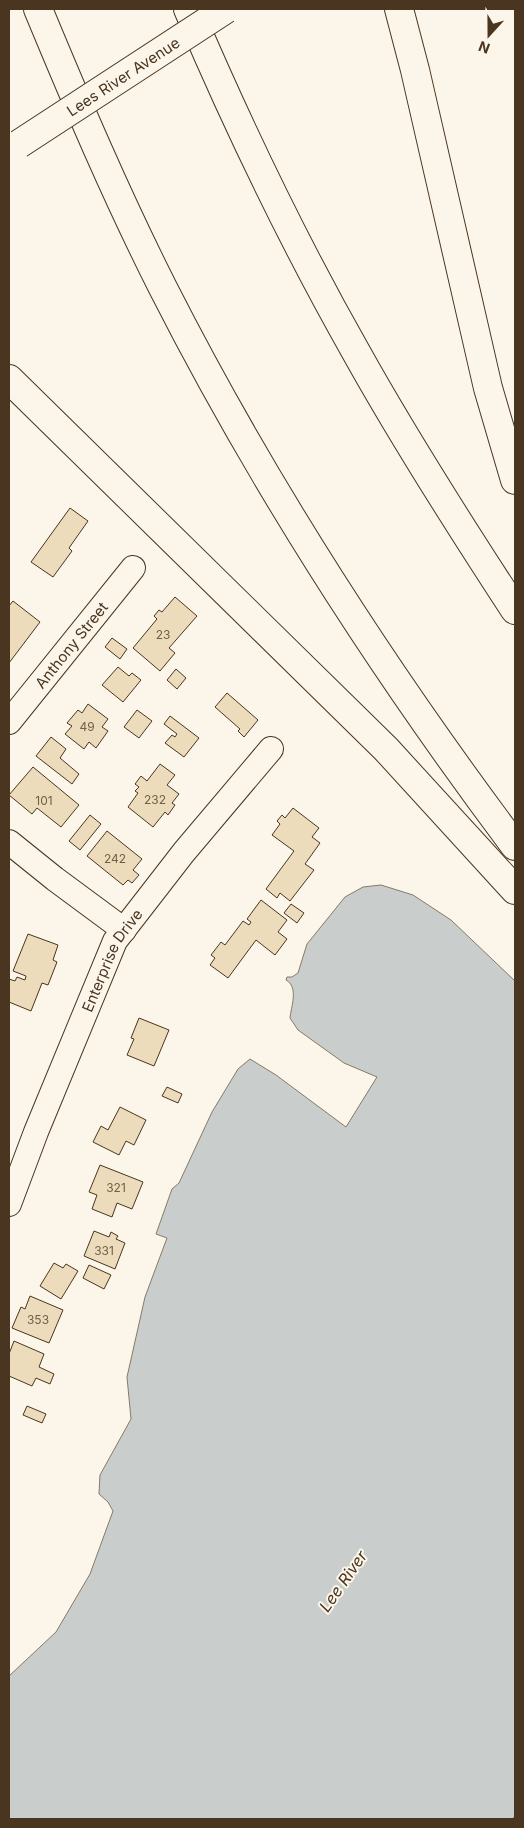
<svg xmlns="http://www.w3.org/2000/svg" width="524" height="1828" font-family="Inter,sans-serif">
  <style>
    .water { fill: #c9cecd; stroke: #887966 }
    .building { fill: #ecdcbc; stroke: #4a3520 }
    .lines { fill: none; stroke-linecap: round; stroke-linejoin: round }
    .minor-casing { stroke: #4a3520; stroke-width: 26 }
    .highway-casing { stroke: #4a3520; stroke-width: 30 }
    .minor { stroke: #fbf6e9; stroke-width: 24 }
    .highway { stroke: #fbf6e9; stroke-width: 28 }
    .major-bridge-casing { stroke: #4a3520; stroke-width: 30; stroke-linecap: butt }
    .major-bridge { stroke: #fbf6e9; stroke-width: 28 }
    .labels { text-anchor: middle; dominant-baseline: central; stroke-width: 4; stroke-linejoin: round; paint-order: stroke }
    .number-label { font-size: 12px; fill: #725f47 }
    .street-label { font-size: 15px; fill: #4a3520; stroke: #fbf6e9 }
    .water-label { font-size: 16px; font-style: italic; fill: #4a3520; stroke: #fbf6e9 }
  </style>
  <rect width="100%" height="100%" fill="#fbf6e9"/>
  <path class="water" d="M 381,885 L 413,895 L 451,920 L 515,981 L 515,1816 L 512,1819 L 9,1819 L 9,1676 L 56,1632 L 90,1574 L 113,1511 L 108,1502 L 99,1494 L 100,1475 L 131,1419 L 127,1377 L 145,1297 L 167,1238 L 156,1234 L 172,1189 L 179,1183 L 212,1112 L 238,1069 L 250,1059 L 276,1075 L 346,1127 L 377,1077 L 344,1063 L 298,1030 L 290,1018 C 291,1007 299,987 286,980 L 287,977 L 292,977 L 298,973 L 307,944 L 345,897 L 363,887 Z"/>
  <g class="building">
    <path d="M 70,508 L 88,521 L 69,548 L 72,551 L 53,577 L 31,562 Z"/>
    <path d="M 175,597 L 197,616 L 169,648 L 175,653 L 160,671 L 133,648 L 157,619 L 154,616 L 159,610 L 162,612 Z"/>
    <path d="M 13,601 L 40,622 L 9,663 L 9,606 Z"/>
    <path d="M 112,638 L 127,649 L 120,659 L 105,647 Z"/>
    <path d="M 118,667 L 129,676 L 132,673 L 141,680 L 123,702 L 102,685 Z"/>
    <path d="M 176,669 L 186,678 L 177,689 L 167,680 Z"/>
    <path d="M 227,693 L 258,720 L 244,737 L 238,731 L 240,729 L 215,707 Z"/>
    <path d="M 88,704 L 108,719 L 102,727 L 108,731 L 96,748 L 89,742 L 84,749 L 65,734 L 72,726 L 67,723 L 78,710 L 82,713 Z"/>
    <path d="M 137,710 L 152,721 L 139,738 L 124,727 Z"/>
    <path d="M 170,716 L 199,738 L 184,757 L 165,743 L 172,735 L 175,737 L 177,734 L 164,724 Z"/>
    <path d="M 51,737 L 66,749 L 60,758 L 79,774 L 72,784 L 36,756 Z"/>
    <path d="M 160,764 L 175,775 L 167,785 L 179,794 L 172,803 L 175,805 L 168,815 L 165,812 L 153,827 L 128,807 L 138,793 L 135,791 L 139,787 L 135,784 L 141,776 L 147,781 Z"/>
    <path d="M 33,767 L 79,805 L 61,827 L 37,808 L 32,814 L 9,795 Z"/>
    <path d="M 293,808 L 319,828 L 312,837 L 320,843 L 305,864 L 314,870 L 290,901 L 280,893 L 277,898 L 266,889 L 294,851 L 272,835 L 280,824 L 277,821 L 282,815 L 285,818 Z"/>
    <path d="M 90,815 L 101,824 L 80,850 L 69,841 Z"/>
    <path d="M 107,831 L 142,859 L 133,870 L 139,875 L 132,883 L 128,880 L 123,885 L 87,856 Z"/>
    <path d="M 261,900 L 287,920 L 278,932 L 287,939 L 275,955 L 256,940 L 228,978 L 210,965 L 215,958 L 211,955 L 221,942 L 225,945 L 243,921 L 249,925 L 251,922 L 247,919 Z"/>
    <path d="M 291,904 L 304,913 L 297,923 L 284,913 Z"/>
    <path d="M 28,934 L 58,945 L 53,960 L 57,962 L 48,985 L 42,983 L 31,1011 L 9,1002 L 9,979 L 15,981 L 17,977 L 25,980 L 26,976 L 13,971 Z"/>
    <path d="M 139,1018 L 169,1030 L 154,1066 L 127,1055 L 134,1039 L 131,1038 Z"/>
    <path d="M 167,1087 L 182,1094 L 178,1103 L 162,1096 Z"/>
    <path d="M 120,1107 L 146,1120 L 134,1145 L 126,1141 L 119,1155 L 93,1142 L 101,1126 L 108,1130 Z"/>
    <path d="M 100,1165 L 143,1182 L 132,1209 L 117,1203 L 112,1217 L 92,1209 L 97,1195 L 89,1192 Z"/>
    <path d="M 94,1231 L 109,1237 L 111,1232 L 118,1236 L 116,1239 L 125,1243 L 115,1269 L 84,1256 Z"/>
    <path d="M 54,1263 L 63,1268 L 66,1264 L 78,1271 L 61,1299 L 40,1286 Z"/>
    <path d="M 89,1265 L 111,1275 L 104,1289 L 83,1278 Z"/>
    <path d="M 30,1296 L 63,1310 L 49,1343 L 12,1328 L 21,1307 L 25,1309 Z"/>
    <path d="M 14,1341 L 44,1354 L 39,1367 L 54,1374 L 50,1384 L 36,1378 L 32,1386 L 9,1376 L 9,1354 Z"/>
    <path d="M 27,1406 L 46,1414 L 42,1423 L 23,1415 Z"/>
  </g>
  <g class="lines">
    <g class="minor-casing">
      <g id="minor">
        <path id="s1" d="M 9,722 L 133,568"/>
        <path d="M 9,842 L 55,879 L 124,930"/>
        <path id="s2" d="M 9,1204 L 36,1132 L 115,941 L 184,852 L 271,749"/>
      </g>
    </g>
    <g class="highway-casing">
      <g id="highway">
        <path d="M 38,9 C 77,103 117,197 163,288 C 263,485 383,670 515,846"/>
        <path d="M 188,9 C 238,126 293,241 356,352 C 405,440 460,526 515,610"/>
        <path d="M 399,9 L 415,70 L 488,388 L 515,480"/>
        <path d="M 9,379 L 386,749 L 515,890"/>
      </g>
    </g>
    <use href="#minor" class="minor"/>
    <use href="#highway" class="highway"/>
    <g class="major-bridge-casing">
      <g id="major-bridge">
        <path id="s3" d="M 19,144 L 226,9"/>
      </g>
    </g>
    <use href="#major-bridge" class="major-bridge"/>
  </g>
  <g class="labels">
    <g class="number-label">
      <text x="163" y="634">23</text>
      <text x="87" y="726">49</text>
      <text x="155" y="799">232</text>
      <text x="44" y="800">101</text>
      <text x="115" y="858">242</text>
      <text x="116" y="1187">321</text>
      <text x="104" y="1250">331</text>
      <text x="38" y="1319">353</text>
    </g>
    <g class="street-label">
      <text stroke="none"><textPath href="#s3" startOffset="124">Lees River Avenue</textPath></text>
      <text stroke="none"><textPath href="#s1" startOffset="99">Anthony Street</textPath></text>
      <text stroke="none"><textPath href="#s2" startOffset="265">Enterprise Drive</textPath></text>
    </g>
    <g class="water-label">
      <text transform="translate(343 1581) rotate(-55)">Lee River</text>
    </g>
  </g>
  <rect width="524" height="1828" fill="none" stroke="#4a3520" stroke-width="20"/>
  <g transform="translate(489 35) rotate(201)" stroke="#fbf6e9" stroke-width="4" paint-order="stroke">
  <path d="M0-4L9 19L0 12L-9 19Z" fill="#4a3520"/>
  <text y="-8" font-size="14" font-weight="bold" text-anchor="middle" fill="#4a3520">N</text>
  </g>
</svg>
